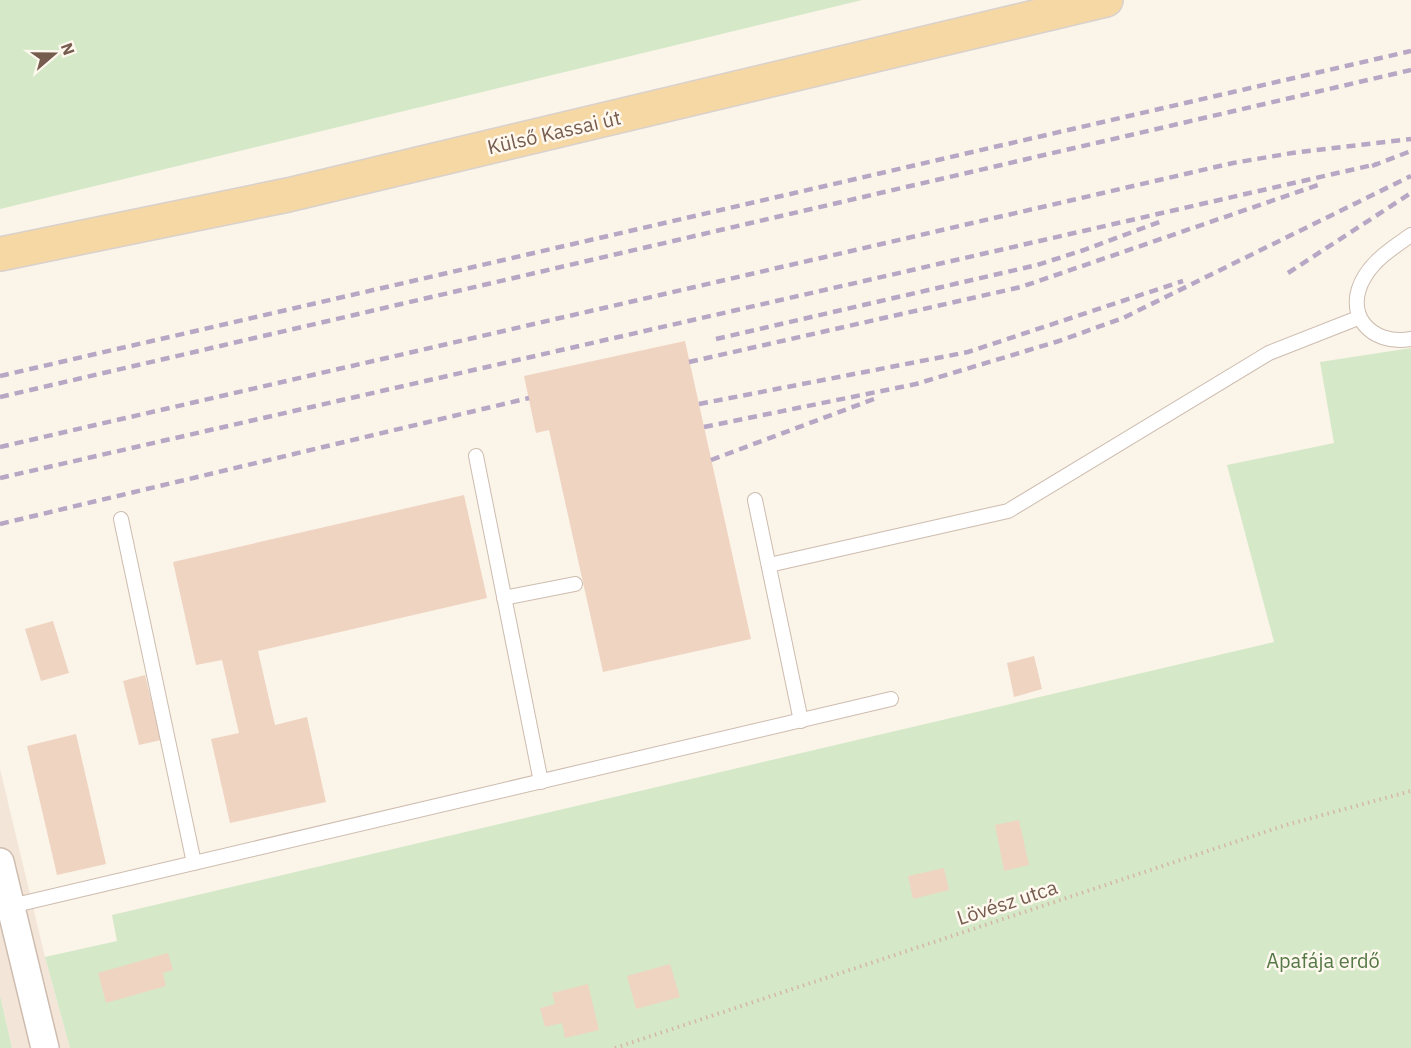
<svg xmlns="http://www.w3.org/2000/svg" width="1411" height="1048" font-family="'IBM Plex Sans',sans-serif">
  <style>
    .residential { fill: #f3e6d8 }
    .green { fill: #d5e9c8 }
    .building { fill: #efd4c2 }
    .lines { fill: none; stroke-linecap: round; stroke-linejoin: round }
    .lane-casing { stroke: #cdbcaf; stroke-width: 16 }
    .street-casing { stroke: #cdbcaf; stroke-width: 30 }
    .primary-casing { stroke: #d8d1cd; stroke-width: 36 }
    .path { stroke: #d5b7a5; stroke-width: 4; stroke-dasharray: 1.5 4.5; stroke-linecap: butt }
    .lane { stroke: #fff; stroke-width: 14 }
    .street { stroke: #fff; stroke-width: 27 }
    .primary { stroke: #f6d8a5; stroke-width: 33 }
    .rail { stroke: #b7a7c5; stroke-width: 4.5; stroke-dasharray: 9 6; stroke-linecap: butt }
    .labels { text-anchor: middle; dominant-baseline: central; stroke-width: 5; stroke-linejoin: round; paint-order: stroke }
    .street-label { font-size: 20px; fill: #755c4e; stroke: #fef8ef }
    .park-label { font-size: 20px; fill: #557946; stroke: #fef8ef }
  </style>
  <rect width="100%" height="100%" fill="#fbf4e9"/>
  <path class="residential" d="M 0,769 L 45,957 L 70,1048 L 12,1048 L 0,995 Z"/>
  <g class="green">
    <path d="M 0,0 L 862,0 L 0,209 Z"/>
    <path d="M 1411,348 L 1411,1048 L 70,1048 L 45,957 L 117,941 L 112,915 L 1274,642 L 1227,465 L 1334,443 L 1320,362 Z"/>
    <path d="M 0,995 L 12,1048 L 0,1048 Z"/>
  </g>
  <g class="building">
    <path d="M 685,341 L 751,639 L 603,672 L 549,430 L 536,433 L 524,376 Z"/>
    <path d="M 464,495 L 487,598 L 258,651 L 275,725 L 307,717 L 326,802 L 230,823 L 211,739 L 239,733 L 222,660 L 196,665 L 173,562 Z"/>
    <path d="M 53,621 L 69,673 L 41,681 L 25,629 Z"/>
    <path d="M 1034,656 L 1042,689 L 1014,697 L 1007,663 Z"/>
    <path d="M 145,675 L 161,740 L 139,745 L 123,681 Z"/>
    <path d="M 76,734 L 106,864 L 57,875 L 27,746 Z"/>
    <path d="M 1019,820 L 1029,865 L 1004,871 L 995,825 Z"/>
    <path d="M 944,868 L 949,890 L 913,899 L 908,876 Z"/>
    <path d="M 168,953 L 173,970 L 163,973 L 166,986 L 106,1003 L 98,973 Z"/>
    <path d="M 670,964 L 680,997 L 636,1009 L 627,976 Z"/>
    <path d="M 588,984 L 599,1030 L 565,1038 L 562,1023 L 545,1027 L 540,1008 L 555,1004 L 552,993 Z"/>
  </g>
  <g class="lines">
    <g class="lane-casing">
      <g id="lane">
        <path d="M 1411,235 C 1394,247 1376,258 1365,276 C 1342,313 1370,346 1411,339"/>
        <path d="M 476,456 L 541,782"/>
        <path d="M 755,500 L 801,721"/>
        <path d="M 121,519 L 194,863"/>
        <path d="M 769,565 L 1008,511 L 1269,353 L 1358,318"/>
        <path d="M 504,598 L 575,584"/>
        <path d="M 11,906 L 891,699"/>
      </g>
    </g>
    <g class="street-casing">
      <path id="street" d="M 0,862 L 45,1048"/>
    </g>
    <g class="primary-casing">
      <path id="primary" d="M 0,254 L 288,195 L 1106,0"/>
    </g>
    <path class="path" d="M 615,1048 L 1286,825 L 1411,791"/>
    <use href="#lane" class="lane"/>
    <use href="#street" class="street"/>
    <use href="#primary" class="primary"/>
    <g class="rail">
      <path d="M 1372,166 L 1411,151"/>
      <path d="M 1288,273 L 1411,193"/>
      <path d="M 716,339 L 1037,265 L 1084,250 L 1162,221"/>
      <path d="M 689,362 L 1021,287 L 1318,185"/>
      <path d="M 0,376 L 1411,51"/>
      <path d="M 0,397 L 1411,70"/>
      <path d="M 699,404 L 968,352 L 1183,281"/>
      <path d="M 704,427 L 916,384 L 1059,341 L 1123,318 L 1411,176"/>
      <path d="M 0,447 L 1233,163 L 1292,153 L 1411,139"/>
      <path d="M 711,460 L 874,399"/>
      <path d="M 0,478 L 1377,164"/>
      <path d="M 0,524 L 529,398"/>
    </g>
  </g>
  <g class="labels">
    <g class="street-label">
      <text transform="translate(554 132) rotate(-13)">Külső Kassai út</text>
      <text transform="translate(1007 902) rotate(-18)">Lövész utca</text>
    </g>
    <g class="park-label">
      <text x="1323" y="960">Apafája erdő</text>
    </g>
  </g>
  <g transform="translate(54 54) rotate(70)" stroke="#fef8ef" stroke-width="4.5" paint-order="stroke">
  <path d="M0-4.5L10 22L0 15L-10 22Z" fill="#755c4e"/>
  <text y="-9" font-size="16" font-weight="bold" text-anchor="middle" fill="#755c4e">N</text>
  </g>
</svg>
